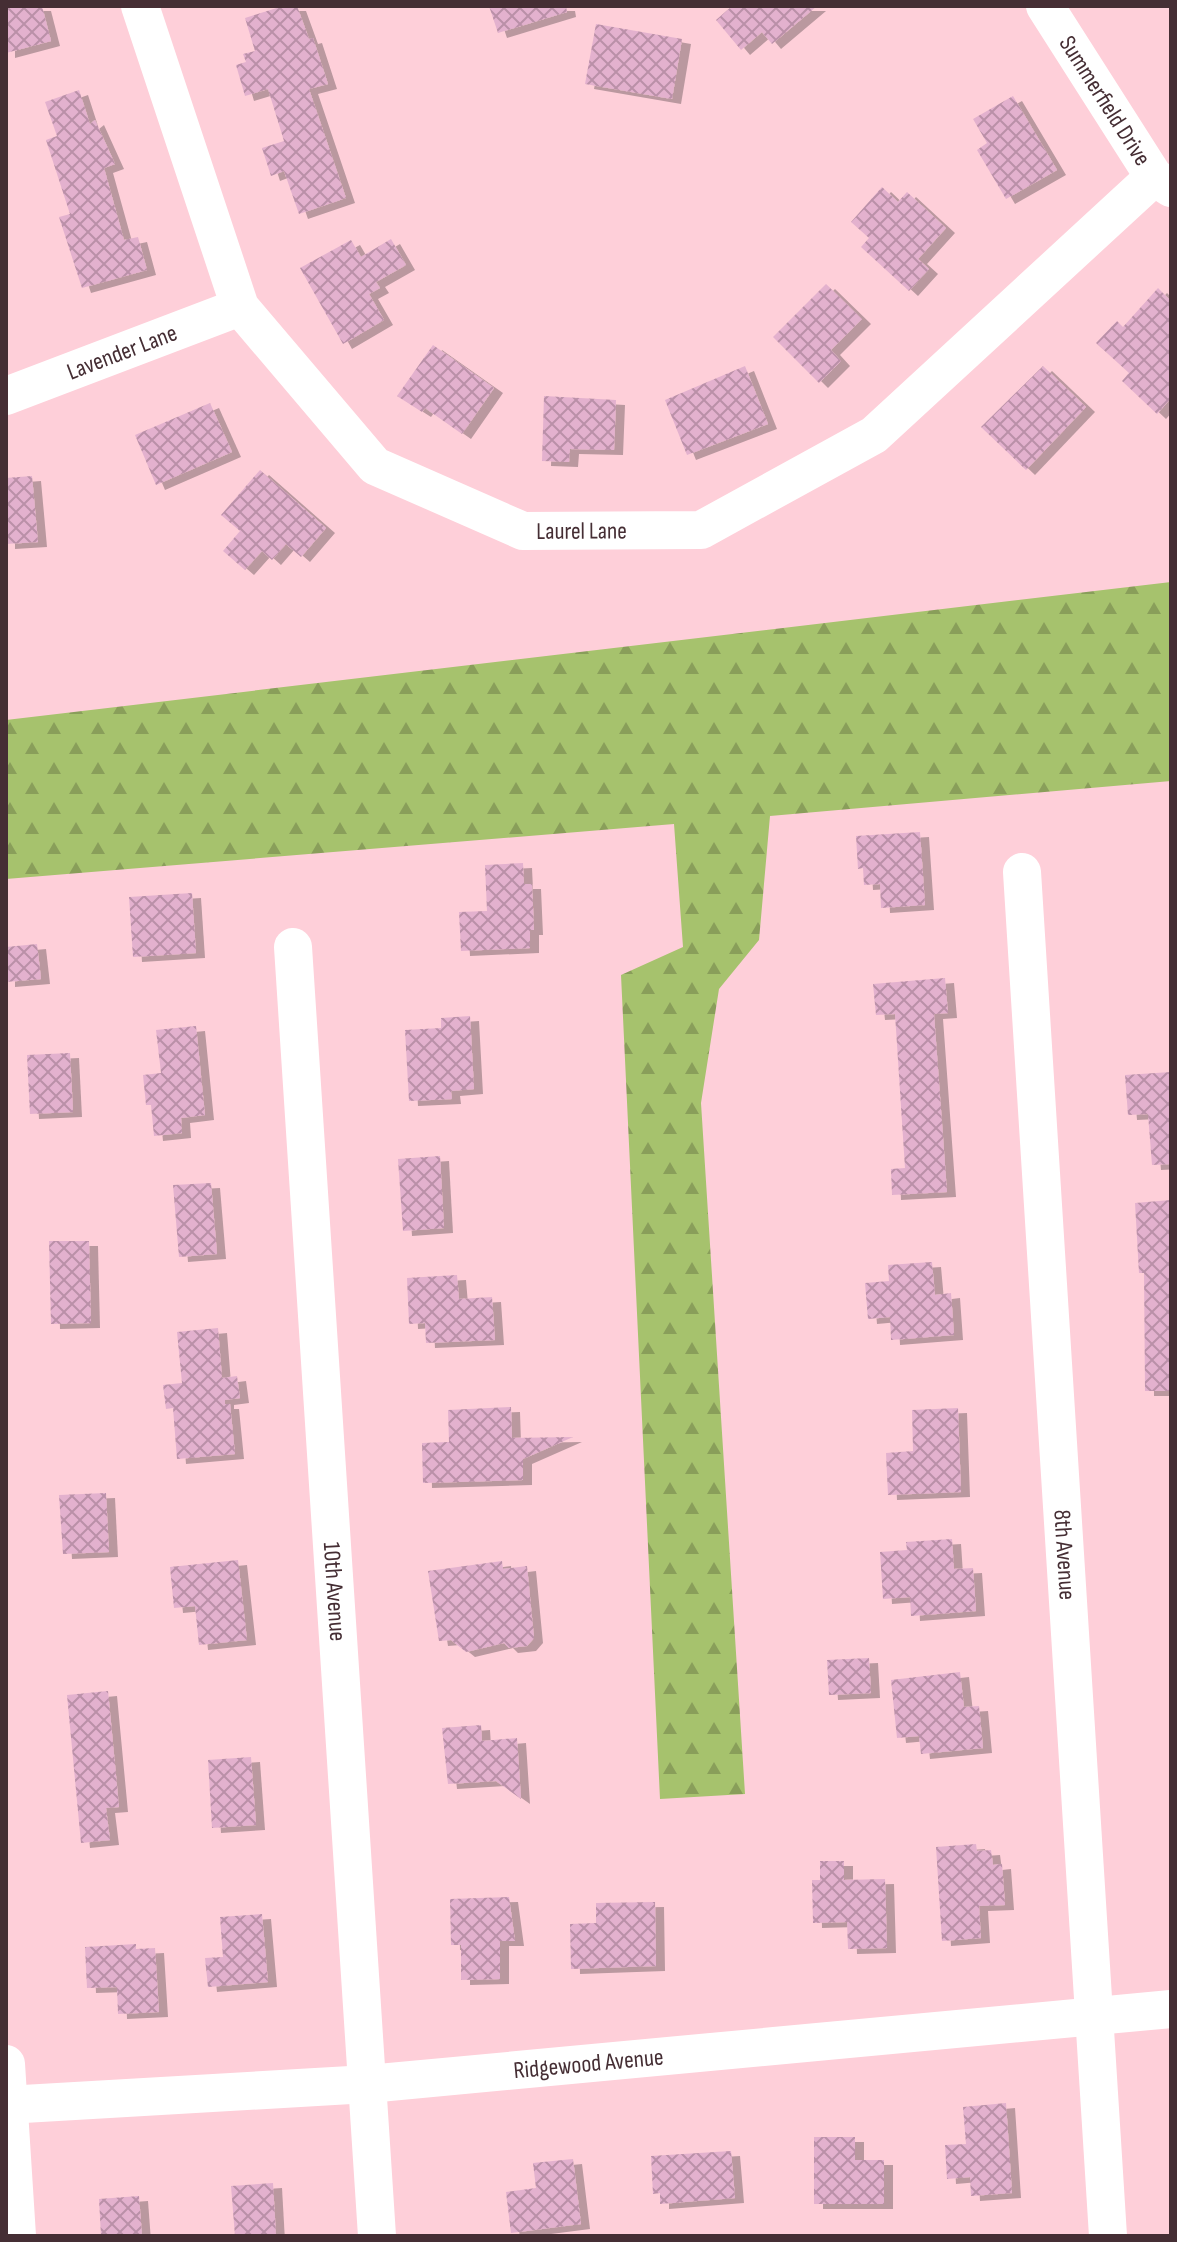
<svg xmlns="http://www.w3.org/2000/svg" width="1177" height="2242" font-family="'Sofia Sans Condensed',sans-serif">
  <style>
    .forest { fill: url(#forest-firs) }
    .building { fill: url(#building-cross-hatch); filter: url(#shadow) }
    .lines { fill: none; stroke-linecap: round; stroke-linejoin: round }
    .minor { stroke: #fff; stroke-width: 38 }
    .labels { text-anchor: middle; dominant-baseline: central; stroke-width: 6; stroke-linejoin: round; paint-order: stroke }
    .street-label { font-size: 24px; fill: #452e34; stroke: #fefefe }
  </style>
  <defs>
    <pattern id="forest-firs" width="22" height="20" patternUnits="userSpaceOnUse" patternTransform="scale(2)"><rect width="22" height="20" fill="#a6c26d"/><path d="M5 1l3.5 6h-7zM16 11l3.5 6h-7z" fill="#899e5a"/></pattern>
    <pattern id="building-cross-hatch" width="8" height="8" patternUnits="userSpaceOnUse" patternTransform="scale(2)"><rect width="8" height="8" fill="#e3b1ce"/><path d="M0 0l8 8M0 8l8-8" fill="none" stroke="#ba90a8"/></pattern>
    <filter id="shadow"><feDropShadow dx="9" dy="5" stdDeviation="0" flood-color="#0004"/></filter>
  </defs>
  <rect width="100%" height="100%" fill="#fecfd9"/>
  <path class="forest" d="M 1171,582 L 1171,781 L 770,816 L 759,940 L 719,989 L 701,1103 L 745,1794 L 660,1799 L 621,975 L 683,947 L 674,824 L 6,879 L 6,720 Z"/>
  <g class="building">
    <path d="M 6,6 L 42,6 L 51,41 L 6,53 Z"/>
    <path d="M 283,6 L 297,6 L 309,39 L 313,38 L 328,84 L 309,89 L 346,198 L 299,214 L 284,171 L 271,176 L 262,148 L 284,141 L 268,89 L 245,96 L 236,65 L 246,62 L 243,54 L 255,51 L 245,18 Z"/>
    <path d="M 489,6 L 566,6 L 567,12 L 498,33 Z"/>
    <path d="M 732,6 L 817,6 L 772,44 L 762,32 L 741,50 L 716,20 Z"/>
    <path d="M 596,24 L 682,39 L 672,99 L 585,84 Z"/>
    <path d="M 79,90 L 90,124 L 95,120 L 115,164 L 104,168 L 124,240 L 138,237 L 147,270 L 82,288 L 59,217 L 70,214 L 46,140 L 57,136 L 45,102 Z"/>
    <path d="M 1013,96 L 1057,170 L 1006,199 L 977,150 L 987,143 L 973,119 Z"/>
    <path d="M 882,187 L 898,202 L 907,192 L 946,228 L 918,259 L 929,269 L 909,291 L 861,247 L 869,238 L 851,222 Z"/>
    <path d="M 391,239 L 406,265 L 376,282 L 380,288 L 369,294 L 384,320 L 343,344 L 300,268 L 351,240 L 361,257 Z"/>
    <path d="M 826,284 L 862,319 L 831,350 L 841,361 L 819,383 L 773,337 Z"/>
    <path d="M 1158,288 L 1171,301 L 1171,398 L 1157,414 L 1122,381 L 1129,373 L 1096,343 L 1117,321 L 1123,327 Z"/>
    <path d="M 433,345 L 494,388 L 462,434 L 425,408 L 422,412 L 397,396 Z"/>
    <path d="M 745,366 L 768,424 L 687,455 L 665,400 Z"/>
    <path d="M 1043,366 L 1086,407 L 1026,470 L 981,427 Z"/>
    <path d="M 544,396 L 616,400 L 614,450 L 570,449 L 569,462 L 542,461 Z"/>
    <path d="M 210,403 L 232,452 L 156,485 L 135,435 Z"/>
    <path d="M 260,470 L 326,528 L 301,557 L 286,544 L 272,560 L 262,551 L 245,570 L 223,551 L 240,531 L 221,515 Z"/>
    <path d="M 32,476 L 38,542 L 6,544 L 6,478 Z"/>
    <path d="M 920,832 L 925,905 L 881,908 L 880,884 L 864,885 L 863,868 L 858,869 L 856,836 Z"/>
    <path d="M 523,863 L 524,884 L 532,884 L 534,930 L 530,930 L 530,948 L 461,951 L 459,912 L 487,911 L 485,865 Z"/>
    <path d="M 192,893 L 196,953 L 133,957 L 129,897 Z"/>
    <path d="M 37,944 L 41,979 L 6,982 L 6,947 Z"/>
    <path d="M 945,978 L 948,1013 L 934,1014 L 947,1192 L 892,1195 L 891,1169 L 905,1168 L 895,1014 L 876,1015 L 873,984 Z"/>
    <path d="M 470,1016 L 474,1089 L 451,1091 L 452,1099 L 409,1101 L 405,1030 L 441,1028 L 441,1018 Z"/>
    <path d="M 196,1026 L 205,1115 L 181,1118 L 182,1133 L 154,1136 L 151,1105 L 146,1105 L 143,1075 L 161,1073 L 156,1030 Z"/>
    <path d="M 70,1053 L 73,1112 L 30,1114 L 27,1055 Z"/>
    <path d="M 1171,1072 L 1171,1164 L 1152,1165 L 1148,1114 L 1128,1115 L 1125,1075 Z"/>
    <path d="M 440,1156 L 444,1228 L 403,1231 L 398,1159 Z"/>
    <path d="M 211,1183 L 217,1254 L 179,1257 L 173,1185 Z"/>
    <path d="M 1171,1200 L 1171,1391 L 1145,1391 L 1144,1273 L 1139,1273 L 1135,1203 Z"/>
    <path d="M 49,1241 L 89,1241 L 91,1323 L 51,1324 Z"/>
    <path d="M 932,1262 L 935,1295 L 951,1293 L 954,1335 L 891,1340 L 890,1317 L 868,1319 L 865,1283 L 889,1281 L 888,1265 Z"/>
    <path d="M 457,1275 L 459,1299 L 492,1297 L 495,1340 L 426,1343 L 425,1323 L 409,1324 L 407,1278 Z"/>
    <path d="M 218,1328 L 222,1378 L 237,1376 L 240,1398 L 225,1400 L 225,1404 L 230,1404 L 235,1454 L 177,1459 L 173,1408 L 166,1409 L 163,1385 L 182,1383 L 177,1332 Z"/>
    <path d="M 511,1407 L 512,1438 L 573,1437 L 523,1459 L 523,1480 L 423,1483 L 422,1443 L 449,1442 L 448,1410 Z"/>
    <path d="M 958,1408 L 961,1492 L 888,1495 L 886,1453 L 913,1451 L 912,1410 Z"/>
    <path d="M 106,1493 L 109,1552 L 63,1554 L 59,1495 Z"/>
    <path d="M 952,1539 L 954,1569 L 973,1568 L 976,1611 L 911,1616 L 910,1597 L 883,1599 L 880,1552 L 907,1550 L 906,1542 Z"/>
    <path d="M 238,1560 L 247,1640 L 199,1645 L 195,1606 L 174,1608 L 170,1567 Z"/>
    <path d="M 502,1561 L 503,1569 L 527,1566 L 534,1638 L 527,1646 L 509,1648 L 504,1643 L 466,1652 L 451,1640 L 439,1641 L 428,1571 Z"/>
    <path d="M 869,1658 L 871,1693 L 829,1695 L 827,1660 Z"/>
    <path d="M 960,1672 L 964,1707 L 979,1706 L 983,1748 L 921,1754 L 919,1736 L 897,1738 L 891,1680 Z"/>
    <path d="M 108,1691 L 119,1807 L 106,1808 L 110,1840 L 81,1843 L 67,1695 Z"/>
    <path d="M 481,1725 L 482,1741 L 517,1738 L 521,1799 L 496,1781 L 448,1784 L 442,1728 Z"/>
    <path d="M 251,1757 L 256,1825 L 212,1828 L 208,1760 Z"/>
    <path d="M 976,1844 L 977,1851 L 991,1850 L 993,1865 L 1002,1864 L 1005,1905 L 979,1906 L 981,1938 L 942,1941 L 936,1847 Z"/>
    <path d="M 820,1861 L 844,1861 L 844,1880 L 885,1879 L 887,1948 L 848,1949 L 847,1922 L 813,1923 L 812,1880 L 820,1880 Z"/>
    <path d="M 509,1897 L 515,1941 L 500,1941 L 500,1979 L 461,1980 L 461,1945 L 451,1945 L 450,1899 Z"/>
    <path d="M 655,1902 L 656,1966 L 571,1969 L 570,1924 L 596,1923 L 596,1903 Z"/>
    <path d="M 262,1914 L 268,1982 L 208,1987 L 205,1958 L 223,1957 L 220,1917 Z"/>
    <path d="M 136,1944 L 136,1949 L 155,1948 L 159,2012 L 118,2014 L 117,1987 L 87,1988 L 85,1947 Z"/>
    <path d="M 1006,2103 L 1012,2193 L 971,2196 L 970,2177 L 947,2179 L 945,2145 L 966,2144 L 963,2107 Z"/>
    <path d="M 814,2137 L 855,2137 L 855,2160 L 884,2160 L 884,2204 L 814,2204 Z"/>
    <path d="M 731,2151 L 735,2198 L 660,2204 L 660,2193 L 653,2194 L 651,2156 Z"/>
    <path d="M 573,2159 L 581,2224 L 511,2233 L 506,2192 L 536,2188 L 533,2163 Z"/>
    <path d="M 273,2183 L 276,2236 L 235,2236 L 231,2186 Z"/>
    <path d="M 139,2196 L 142,2236 L 101,2236 L 99,2199 Z"/>
  </g>
  <g class="lines">
    <g class="minor">
      <path id="s1" d="M 140,6 L 240,307 L 375,466 L 523,531 L 701,530 L 874,435 L 1154,177"/>
      <path id="s2" d="M 1045,6 L 1154,177 L 1171,188"/>
      <path id="s3" d="M 6,396 L 240,307"/>
      <path id="s4" d="M 1022,872 L 1108,2236"/>
      <path id="s5" d="M 293,947 L 377,2236"/>
      <path d="M 6,2064 L 17,2236"/>
      <path id="s6" d="M 6,2105 L 368,2084 L 1171,2009"/>
    </g>
  </g>
  <g class="labels">
    <g class="street-label">
      <text stroke="none"><textPath href="#s2" startOffset="112">Summerfield Drive</textPath></text>
      <text stroke="none"><textPath href="#s3" startOffset="124">Lavender Lane</textPath></text>
      <text stroke="none"><textPath href="#s1" startOffset="746">Laurel Lane</textPath></text>
      <text stroke="none"><textPath href="#s4" startOffset="684">8th Avenue</textPath></text>
      <text stroke="none"><textPath href="#s5" startOffset="646">10th Avenue</textPath></text>
      <text stroke="none"><textPath href="#s6" startOffset="584">Ridgewood Avenue</textPath></text>
    </g>
  </g>
  <rect width="1177" height="2242" fill="none" stroke="#452e34" stroke-width="16"/>
</svg>
